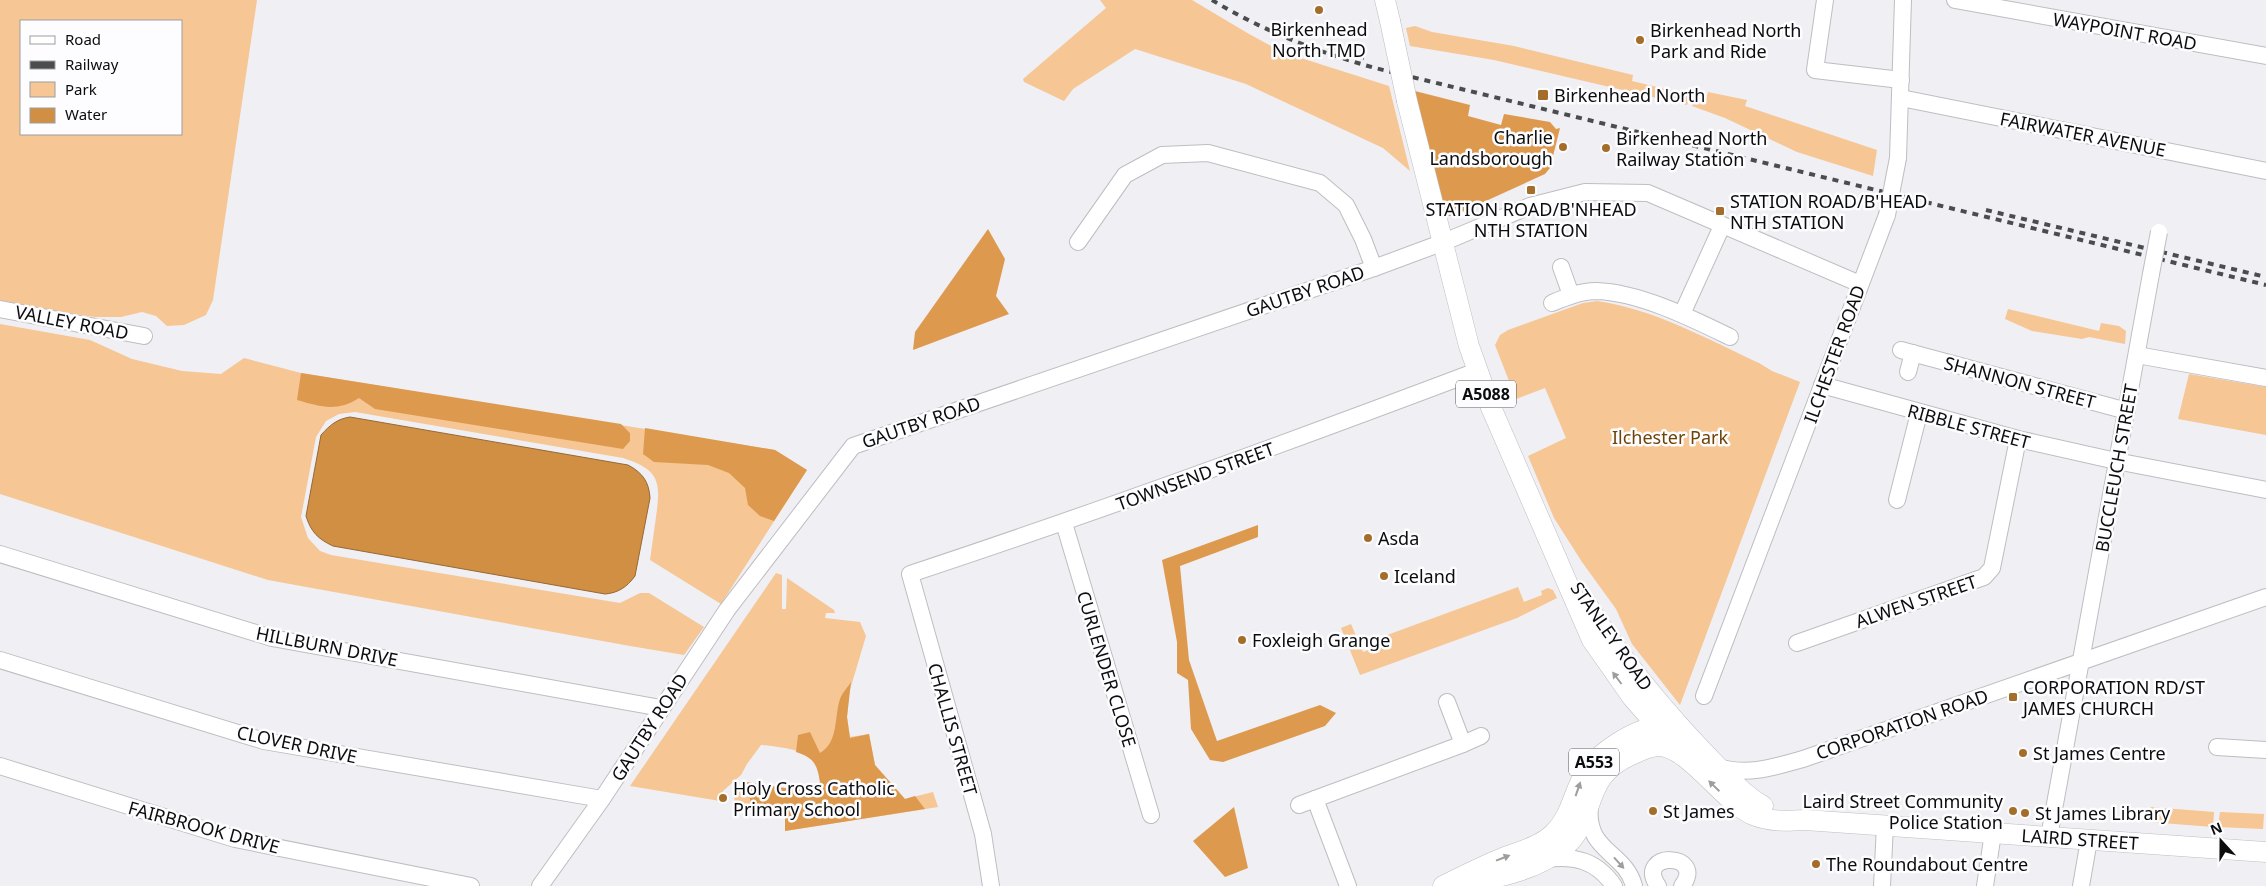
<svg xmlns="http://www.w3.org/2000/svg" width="2266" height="886" font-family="'Noto Sans',sans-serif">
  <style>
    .green { fill: #f6c694; fill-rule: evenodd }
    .forest { fill: #dd9a4e }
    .water { fill: #d18f43; stroke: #966833 }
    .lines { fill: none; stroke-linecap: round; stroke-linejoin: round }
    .minor-casing { stroke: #bdbec2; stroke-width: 18 }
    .major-casing { stroke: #bdbec2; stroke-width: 21 }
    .minor { stroke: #fff; stroke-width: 16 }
    .major { stroke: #fff; stroke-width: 20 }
    .rail { stroke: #4b4c4e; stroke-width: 4; stroke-dasharray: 6 6; stroke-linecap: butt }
    .minor-bridge-casing { stroke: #bdbec2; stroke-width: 18; stroke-linecap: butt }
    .major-bridge-casing { stroke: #bdbec2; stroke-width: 21; stroke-linecap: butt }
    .minor-bridge { stroke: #fff; stroke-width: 16 }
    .major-bridge { stroke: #fff; stroke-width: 20 }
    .oneway { fill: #9d9e9e }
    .poi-dot { fill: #a56d2a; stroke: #fdfdff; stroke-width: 2 }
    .labels { text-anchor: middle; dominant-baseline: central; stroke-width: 5; stroke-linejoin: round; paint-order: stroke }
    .shield { fill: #fdfdff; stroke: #545456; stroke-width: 1 }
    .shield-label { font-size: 16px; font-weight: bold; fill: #0b0c0d }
    .poi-label { font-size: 18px; fill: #0b0c0d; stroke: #fdfdff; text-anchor: start }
    .street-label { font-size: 18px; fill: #0b0c0d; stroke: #fdfdff }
    .park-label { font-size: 18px; fill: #6f4304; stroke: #fdfdff }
  </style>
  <rect width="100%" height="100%" fill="#efeff4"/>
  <g class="green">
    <path d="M 0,0 L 257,0 L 213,300 L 206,315 L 184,325 L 167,326 L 156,316 L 142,312 L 121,317 L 95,317 L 0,303 ZM 21,21 L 181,21 L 181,134 L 21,134 Z"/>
    <path d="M 1100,0 L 1192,0 L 1249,34 L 1282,52 L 1389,86 L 1410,171 L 1383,148 L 1246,84 L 1135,49 L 1073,89 L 1064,101 L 1024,82 L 1023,79 L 1106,8 Z"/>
    <path d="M 1415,26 L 1432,32 L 1514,46 L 1633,75 L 1632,81 L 1690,95 L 1687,105 L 1494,60 L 1410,46 L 1406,28 Z"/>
    <path d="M 1708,92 L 1747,100 L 1745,106 L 1877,150 L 1873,176 L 1797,152 L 1725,118 L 1692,106 L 1694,96 L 1706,99 Z"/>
    <path d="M 1597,301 C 1654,309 1707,339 1759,363 L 1772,371 L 1800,382 L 1680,705 L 1632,644 L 1616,609 L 1582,562 L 1554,518 L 1528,456 L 1566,438 L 1545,388 L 1516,399 L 1495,345 L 1500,335 L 1508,330 L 1583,303 Z"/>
    <path d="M 2008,309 L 2099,331 L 2101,323 L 2119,326 L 2126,331 L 2125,344 L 2089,337 L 2082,339 L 2032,331 L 2005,319 Z"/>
    <path d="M 0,324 L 90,340 L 132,359 L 182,371 L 221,374 L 244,358 L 301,373 L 775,450 L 807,470 L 721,604 L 650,560 C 652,546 654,531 656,517 C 661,482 660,470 623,458 L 355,412 L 339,414 L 326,421 L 316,437 L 301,517 L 308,538 L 320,551 L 331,555 L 620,603 L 640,593 L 649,593 L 704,627 L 684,655 L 630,646 L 268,580 L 0,494 Z"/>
    <path d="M 2189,374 L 2266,387 L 2266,435 L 2178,419 Z"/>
    <path d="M 776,573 L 782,575 L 782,609 L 786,609 L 787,578 L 834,610 L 835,613 L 826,613 L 825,618 L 860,622 L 866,636 L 849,693 L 847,717 L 850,737 L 869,734 L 875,765 L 905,799 L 933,792 L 938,807 L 785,831 L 785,812 L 735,806 L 734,794 L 746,782 L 791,789 L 813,790 L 820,782 C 819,773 817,762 809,756 C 798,749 774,746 761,745 L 747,764 L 741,775 L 723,791 L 720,801 L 630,786 Z"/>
    <path d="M 1518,587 L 1524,602 L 1542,595 L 1541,591 L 1548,588 L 1553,590 L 1557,598 L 1517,618 L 1360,675 L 1341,628 L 1351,624 L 1363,652 L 1382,645 L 1379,638 Z"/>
    <path d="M 2150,807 L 2214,812 L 2213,827 L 2149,822 Z"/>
    <path d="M 2220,812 L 2264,814 L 2263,829 L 2218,827 Z"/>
  </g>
  <g class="forest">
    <path d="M 1407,89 L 1470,105 L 1468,116 L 1501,125 L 1504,114 L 1550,122 L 1556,129 L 1560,128 L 1550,168 L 1545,174 L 1453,216 L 1447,216 L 1441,211 Z"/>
    <path d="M 988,229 L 1005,259 L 996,296 L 1009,314 L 913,350 L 915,332 Z"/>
    <path d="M 301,373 L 621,424 L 630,433 L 630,441 L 623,449 L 375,409 L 359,398 C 337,412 321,407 297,400 Z"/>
    <path d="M 645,428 L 775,450 L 807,470 L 774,521 L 760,516 L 748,505 L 745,488 L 729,473 L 708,465 L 654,462 L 643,454 Z"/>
    <path d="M 1258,525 L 1258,537 L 1180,566 L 1189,660 L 1217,741 L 1320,705 L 1336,713 L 1325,726 L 1223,762 L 1210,760 L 1191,729 L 1188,680 L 1177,673 L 1177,642 L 1162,560 Z"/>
    <path d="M 851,682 L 847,717 L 850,738 L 869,734 L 875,765 L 905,799 L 915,796 L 925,809 L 785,831 L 785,812 L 752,808 L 746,782 L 791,789 L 813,790 L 820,782 C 817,764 814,758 796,752 L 798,735 L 810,732 L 820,753 C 839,742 834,717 840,699 C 842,693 848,687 851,682 Z"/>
    <path d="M 1234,807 L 1248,868 L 1225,877 L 1193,841 Z"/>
  </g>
  <path class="water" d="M 350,417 L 628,465 C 643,473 649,482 650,498 L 635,576 C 627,587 618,593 605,594 L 333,546 C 318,539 311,532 306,516 L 321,435 C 330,425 337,419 350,417 Z"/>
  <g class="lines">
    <g class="minor-casing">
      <g id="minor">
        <path d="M 1825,0 L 1815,70 L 1901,80"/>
        <path d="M 1955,0 L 2266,56"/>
        <path d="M 1901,98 L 2266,171"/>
        <path d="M 1898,158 L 1903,0"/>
        <path d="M 1078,242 L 1125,175 L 1162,155 L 1208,153 L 1320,183 L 1346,205 L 1363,239 L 1374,268"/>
        <path d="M 1561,267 L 1571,295"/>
        <path d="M 1552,303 C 1566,297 1581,291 1596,291 C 1639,292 1693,319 1730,337"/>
        <path d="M 0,309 L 144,336"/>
        <path d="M 1682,314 L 1722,226"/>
        <path d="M 1901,350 L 2127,411"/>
        <path d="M 2137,355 L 2266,378"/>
        <path d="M 1908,372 L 1913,353"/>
        <path d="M 1822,385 L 2018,439 L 2116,461 L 2266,490"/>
        <path d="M 1897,500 L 1919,413"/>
        <path d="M 1064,523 L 1151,815"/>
        <path d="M 0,554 L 272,638 L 661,708"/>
        <path d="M 1797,643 L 1984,577 L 1992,568 L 2018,439"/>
        <path d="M 0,660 L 264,741 L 602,799"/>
        <path d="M 1704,696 L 1887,215"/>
        <path d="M 1463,744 L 1481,736"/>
        <path d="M 2217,747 L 2266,750"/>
        <path d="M 0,766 L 235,839 L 471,886"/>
        <path d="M 1718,767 C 1748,776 1774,767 1803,759 L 2266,597"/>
        <path d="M 1299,805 L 1315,799"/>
        <path d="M 1590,806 C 1585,852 1625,851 1634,886"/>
        <path d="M 2049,837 L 2151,274"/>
        <path d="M 1546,859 C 1575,855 1597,861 1614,886"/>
        <path d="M 540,886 L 602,799 L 727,610 L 853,446 L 1374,268 L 1444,242 L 1530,206 L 1585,192 L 1648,193 L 1860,284"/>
        <path d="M 991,886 L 983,834 L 910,574 C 1101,511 1289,442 1477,371"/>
        <path d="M 1348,886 L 1315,799 L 1463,744 L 1447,702"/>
        <path d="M 1658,886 C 1634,851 1707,852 1682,886"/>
        <path d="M 1882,886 L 1885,825"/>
        <path d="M 1985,886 L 1993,833"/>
        <path d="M 2081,886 L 2089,840"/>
      </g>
    </g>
    <g class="major-casing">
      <g id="major">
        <path d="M 1385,0 L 1390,21"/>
        <path d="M 1407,101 L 1469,346 L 1490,405 L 1592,640 L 1632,697 L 1679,751"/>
        <path d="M 1586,603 C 1623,663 1668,716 1717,766 C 1732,781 1745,796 1763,806"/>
        <path d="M 1443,886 C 1461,877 1479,868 1498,860 C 1516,852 1538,848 1553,834 C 1569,819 1572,799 1581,781 C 1593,753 1638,726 1668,725"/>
        <path d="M 1459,886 C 1492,878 1532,872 1559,851 C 1600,822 1578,778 1631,755 C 1640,751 1649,746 1659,746 C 1689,747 1722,801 1753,815 C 1769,822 1787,821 1805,820 L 2266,852"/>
      </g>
    </g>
    <use href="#minor" class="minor"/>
    <use href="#major" class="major"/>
    <g class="rail">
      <path d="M 1212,0 C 1263,31 1318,52 1375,68 L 2266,285"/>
      <path d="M 1329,47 L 1364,58"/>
      <path d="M 1986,210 L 2266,277"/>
    </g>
    <g class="minor-bridge-casing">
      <g id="minor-bridge">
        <path d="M 1887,215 L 1898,158"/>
        <path d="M 2151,274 L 2159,232"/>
      </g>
    </g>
    <g class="major-bridge-casing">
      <path id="major-bridge" d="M 1390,21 L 1407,101"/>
    </g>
    <use href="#minor-bridge" class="minor-bridge"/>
    <use href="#major-bridge" class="major-bridge"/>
  </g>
  <defs><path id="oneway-solid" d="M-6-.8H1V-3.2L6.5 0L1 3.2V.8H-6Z" transform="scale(1.25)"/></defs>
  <g class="oneway">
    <use href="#oneway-solid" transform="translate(1617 678) rotate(-127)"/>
    <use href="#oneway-solid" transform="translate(1714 786) rotate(-136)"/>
    <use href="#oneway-solid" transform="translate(1578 789) rotate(-71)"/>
    <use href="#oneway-solid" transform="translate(1503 858) rotate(-21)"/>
    <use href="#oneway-solid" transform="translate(1619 863) rotate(48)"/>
  </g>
  <g class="poi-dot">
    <circle cx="1319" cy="10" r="5"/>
    <circle cx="1640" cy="40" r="5"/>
    <rect x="1537" y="89" width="12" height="12" rx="2.5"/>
    <circle cx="1563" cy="147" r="5"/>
    <circle cx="1606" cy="148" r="5"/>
    <rect x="1526" y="185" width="10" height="10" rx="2.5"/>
    <rect x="1715" y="206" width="10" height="10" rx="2.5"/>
    <circle cx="1368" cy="538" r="5"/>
    <circle cx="1384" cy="576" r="5"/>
    <circle cx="1242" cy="640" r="5"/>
    <rect x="2008" y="692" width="10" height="10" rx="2.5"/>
    <circle cx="2023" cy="753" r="5"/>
    <circle cx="723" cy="798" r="5"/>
    <circle cx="1653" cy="811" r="5"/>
    <circle cx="2013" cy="811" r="5"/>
    <circle cx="2025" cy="813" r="5"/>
    <circle cx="1816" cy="864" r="5"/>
  </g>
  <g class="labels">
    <g class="shield">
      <rect x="1456" y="380.5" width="60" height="27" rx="4"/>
      <rect x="1569" y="748.5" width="50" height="27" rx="4"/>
    </g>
    <g class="shield-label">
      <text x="1486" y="394">A5088</text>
      <text x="1594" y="762">A553</text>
    </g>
    <g class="poi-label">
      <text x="1319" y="29" text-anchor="middle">Birkenhead<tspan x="1319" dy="21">North TMD</tspan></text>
      <text x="1650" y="30">Birkenhead North<tspan x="1650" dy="21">Park and Ride</tspan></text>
      <text x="1554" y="95">Birkenhead North</text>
      <text x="1553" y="137" text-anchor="end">Charlie<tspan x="1553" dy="21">Landsborough</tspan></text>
      <text x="1616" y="138">Birkenhead North<tspan x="1616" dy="21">Railway Station</tspan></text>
      <text x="1730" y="201">STATION ROAD/B'HEAD<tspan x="1730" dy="21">NTH STATION</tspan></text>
      <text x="1531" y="209" text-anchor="middle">STATION ROAD/B'NHEAD<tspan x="1531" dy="21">NTH STATION</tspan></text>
      <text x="1378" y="538">Asda</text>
      <text x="1394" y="576">Iceland</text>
      <text x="1252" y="640">Foxleigh Grange</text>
      <text x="2023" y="687">CORPORATION RD/ST<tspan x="2023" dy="21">JAMES CHURCH</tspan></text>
      <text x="2033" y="753">St James Centre</text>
      <text x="733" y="788">Holy Cross Catholic<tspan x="733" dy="21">Primary School</tspan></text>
      <text x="2003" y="801" text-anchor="end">Laird Street Community<tspan x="2003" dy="21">Police Station</tspan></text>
      <text x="1663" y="811">St James</text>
      <text x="2035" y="813">St James Library</text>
      <text x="1826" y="864">The Roundabout Centre</text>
    </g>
    <g class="street-label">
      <text transform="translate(2125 31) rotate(10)">WAYPOINT ROAD</text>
      <text transform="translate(2083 134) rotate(11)">FAIRWATER AVENUE</text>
      <text transform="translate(1305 291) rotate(-19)">GAUTBY ROAD</text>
      <text transform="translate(72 322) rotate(11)">VALLEY ROAD</text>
      <text transform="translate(1834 354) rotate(-70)">ILCHESTER ROAD</text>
      <text transform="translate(2020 382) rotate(15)">SHANNON STREET</text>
      <text transform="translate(921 422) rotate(-19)">GAUTBY ROAD</text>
      <text transform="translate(1969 426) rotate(15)">RIBBLE STREET</text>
      <text transform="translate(2116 468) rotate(-80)">BUCCLEUCH STREET</text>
      <text transform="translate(1195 476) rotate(-20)">TOWNSEND STREET</text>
      <text transform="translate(1916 601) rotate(-19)">ALWEN STREET</text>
      <text transform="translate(1612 636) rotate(55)">STANLEY ROAD</text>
      <text transform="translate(327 646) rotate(11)">HILLBURN DRIVE</text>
      <text transform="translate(1107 669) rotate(73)">CURLENDER CLOSE</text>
      <text transform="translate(1902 724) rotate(-19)">CORPORATION ROAD</text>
      <text transform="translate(649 727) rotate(-57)">GAUTBY ROAD</text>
      <text transform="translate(953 729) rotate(74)">CHALLIS STREET</text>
      <text transform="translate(297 744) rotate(12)">CLOVER DRIVE</text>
      <text transform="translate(204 827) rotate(15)">FAIRBROOK DRIVE</text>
      <text transform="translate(2080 839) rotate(4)">LAIRD STREET</text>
    </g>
    <g class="park-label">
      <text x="1670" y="437">Ilchester Park</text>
    </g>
  </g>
  <rect x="20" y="20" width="162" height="115" fill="#fdfdff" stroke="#9c9d9e"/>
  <rect x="30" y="36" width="25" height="8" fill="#ffffff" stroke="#9c9d9e"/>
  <text x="65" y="45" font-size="15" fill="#0b0c0d">Road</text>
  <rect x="30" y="61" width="25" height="8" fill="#4b4c4e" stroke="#9c9d9e"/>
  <text x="65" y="70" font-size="15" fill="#0b0c0d">Railway</text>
  <rect x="30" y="82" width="25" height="15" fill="#f6c694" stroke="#9c9d9e"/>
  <text x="65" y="95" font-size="15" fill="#0b0c0d">Park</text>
  <rect x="30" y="108" width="25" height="15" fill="#d18f43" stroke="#9c9d9e"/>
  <text x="65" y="120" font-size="15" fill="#0b0c0d">Water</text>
  <g transform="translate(2221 841) rotate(339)" stroke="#fdfdff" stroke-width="4" paint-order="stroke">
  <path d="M0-4L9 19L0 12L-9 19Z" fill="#0b0c0d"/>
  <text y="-8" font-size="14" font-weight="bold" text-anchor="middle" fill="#0b0c0d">N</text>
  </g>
</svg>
